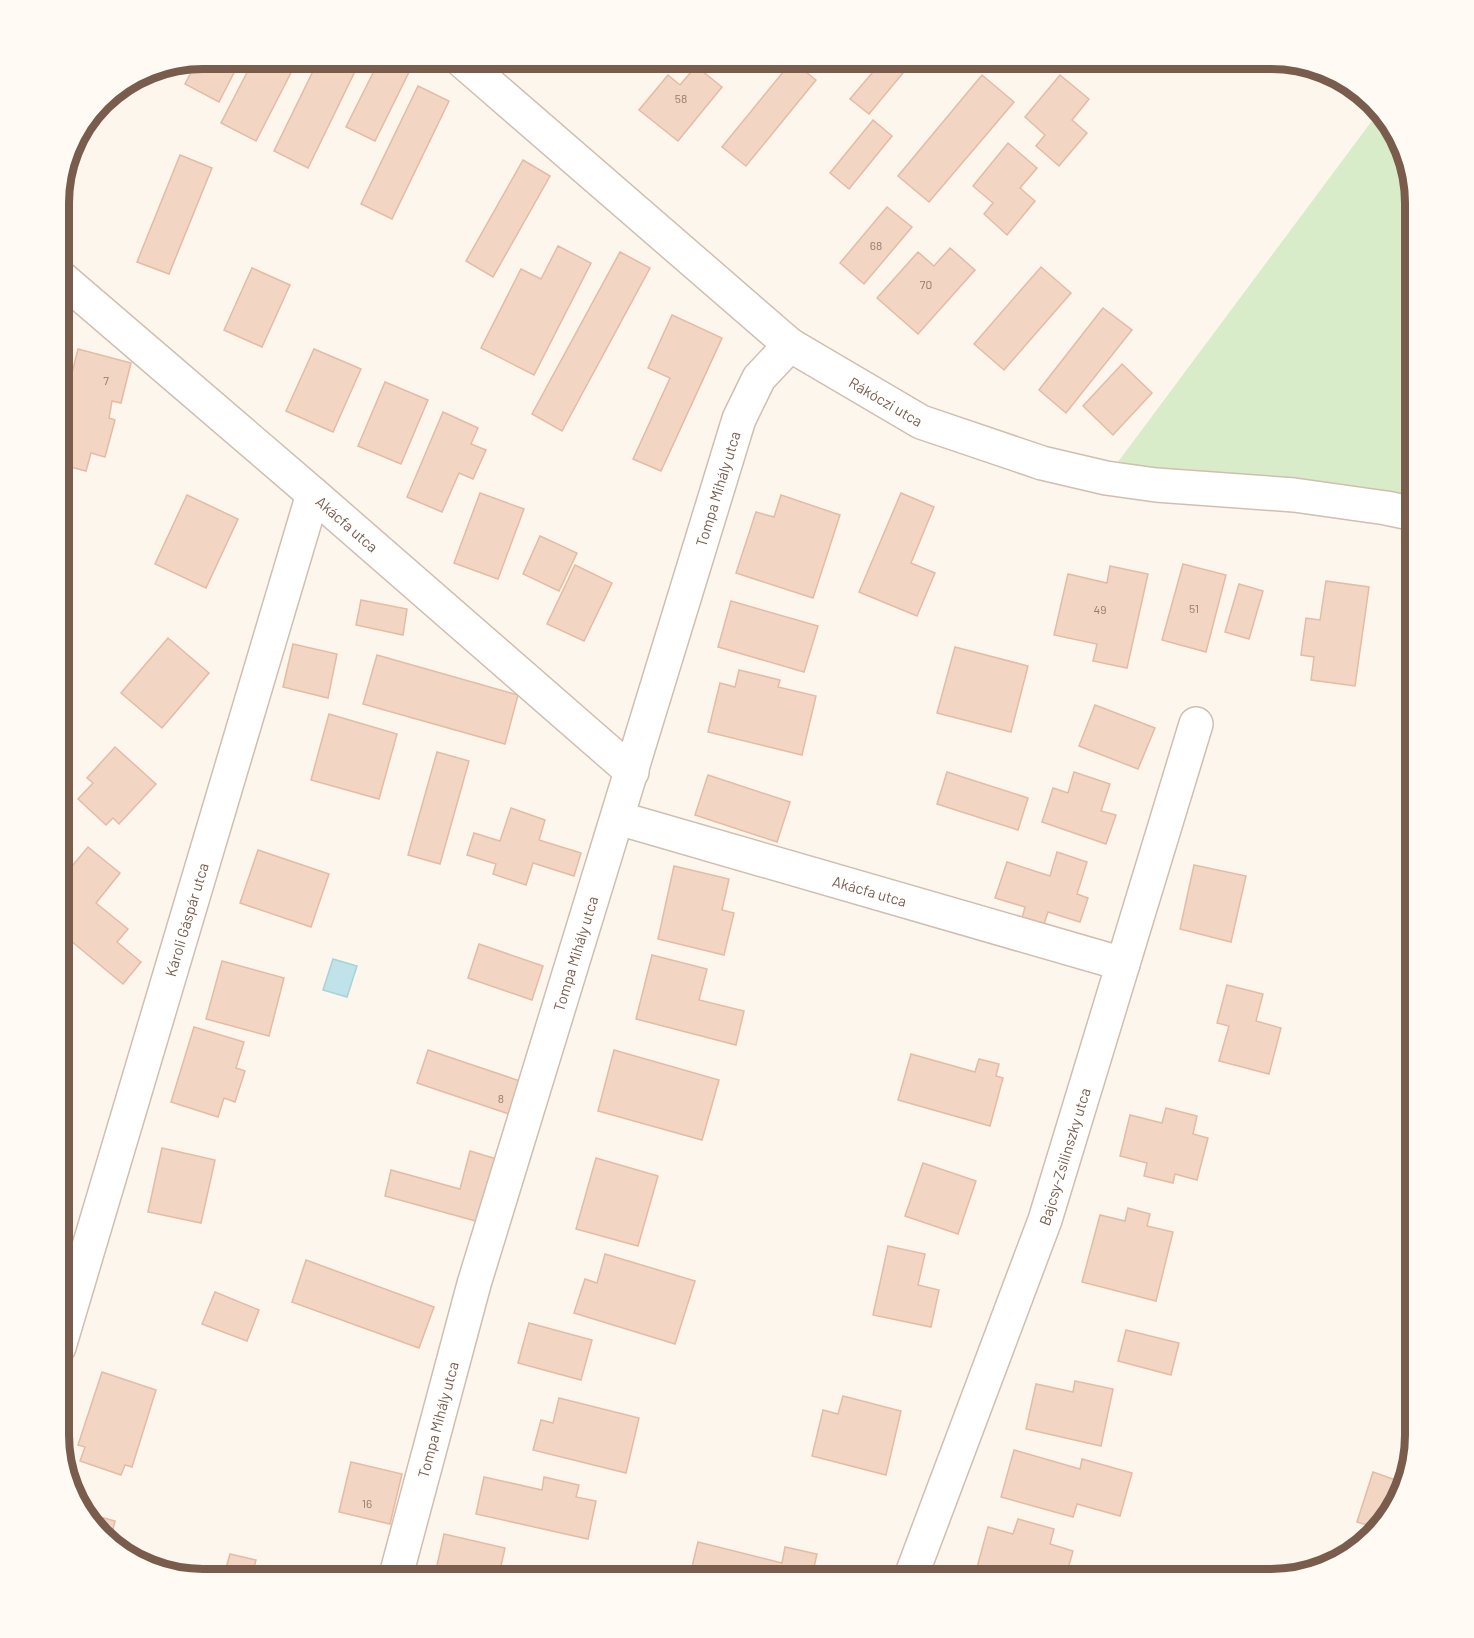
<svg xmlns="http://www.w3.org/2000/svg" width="1474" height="1638" font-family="Barlow,sans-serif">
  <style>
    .green { fill: #d8ecc9 }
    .water { fill: #bfe3e8; stroke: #a5d3da; stroke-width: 1.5 }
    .building { fill: #f3d5c3; stroke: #e6bba3; stroke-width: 1.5 }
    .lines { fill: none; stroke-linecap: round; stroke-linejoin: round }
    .minor-casing { stroke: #d1beb0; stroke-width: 36 }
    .minor { stroke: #fff; stroke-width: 33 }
    .labels { text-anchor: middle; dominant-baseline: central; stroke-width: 4.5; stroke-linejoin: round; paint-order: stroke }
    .number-label { font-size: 12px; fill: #987a6a }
    .street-label { font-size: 15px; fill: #7a5c4d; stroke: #fffaf3 }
    .rim { fill: none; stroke: #7a5c4d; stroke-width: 8 }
  </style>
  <rect width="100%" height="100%" fill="#fdf6ec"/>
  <path class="green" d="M 1380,110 L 1386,115 L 1408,156 L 1415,202 L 1415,514 L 1106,478 Z"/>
  <path class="water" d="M 333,959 L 357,966 L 347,997 L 323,990 Z"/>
  <g class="building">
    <path d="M 203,58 L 241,59 L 219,102 L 185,84 L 198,59 Z"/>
    <path d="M 254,59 L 298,59 L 256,141 L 221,123 Z"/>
    <path d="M 319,59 L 361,59 L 308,168 L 274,151 Z"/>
    <path d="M 380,59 L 415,60 L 375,141 L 346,127 Z"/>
    <path d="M 884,59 L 910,59 L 913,61 L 869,114 L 850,99 Z"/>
    <path d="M 1109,59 L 1135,59 L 1125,72 Z"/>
    <path d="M 792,61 L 816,80 L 746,166 L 722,147 Z"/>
    <path d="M 696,66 L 722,87 L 678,141 L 639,110 L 668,75 L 680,85 Z"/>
    <path d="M 982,75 L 1014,102 L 929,202 L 898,176 Z"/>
    <path d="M 1060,75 L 1089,99 L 1072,120 L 1087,133 L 1059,166 L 1036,146 L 1045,135 L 1025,117 Z"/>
    <path d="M 418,86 L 449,101 L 392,219 L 361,204 Z"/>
    <path d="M 873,120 L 892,136 L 849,189 L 830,173 Z"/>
    <path d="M 1008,143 L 1037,168 L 1020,188 L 1035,201 L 1007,235 L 984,214 L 993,203 L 973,186 Z"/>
    <path d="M 180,155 L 212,168 L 169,274 L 137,262 Z"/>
    <path d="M 523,160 L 550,176 L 493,277 L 466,261 Z"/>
    <path d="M 887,207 L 912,227 L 864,284 L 840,263 Z"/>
    <path d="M 558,246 L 591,263 L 534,375 L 481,348 L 521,269 L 541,279 Z"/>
    <path d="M 950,248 L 975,270 L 918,334 L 877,298 L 918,252 L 934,266 Z"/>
    <path d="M 620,252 L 650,268 L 562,431 L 532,414 Z"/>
    <path d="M 1041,267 L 1071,293 L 1004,370 L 974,344 Z"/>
    <path d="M 252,268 L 290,285 L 262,347 L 224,330 Z"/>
    <path d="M 1103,308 L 1132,330 L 1066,413 L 1039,390 Z"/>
    <path d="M 59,310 L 72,315 L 59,356 Z"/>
    <path d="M 672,315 L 722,338 L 661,471 L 633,459 L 670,378 L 648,368 Z"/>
    <path d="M 78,349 L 131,363 L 121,403 L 112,401 L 109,418 L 115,420 L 105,457 L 91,453 L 86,471 L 59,464 L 59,425 Z"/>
    <path d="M 314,349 L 361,369 L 333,432 L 286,411 Z"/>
    <path d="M 1122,364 L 1152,393 L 1113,435 L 1083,406 Z"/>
    <path d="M 385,382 L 428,400 L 401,464 L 358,446 Z"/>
    <path d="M 443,412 L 478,428 L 471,444 L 486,450 L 473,479 L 459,473 L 442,512 L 407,497 Z"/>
    <path d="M 480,493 L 524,509 L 498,579 L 454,563 Z"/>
    <path d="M 901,493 L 934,507 L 911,563 L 935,573 L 917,616 L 859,592 Z"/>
    <path d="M 187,495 L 238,519 L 206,588 L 155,564 Z"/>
    <path d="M 781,495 L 840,515 L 813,598 L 736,573 L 756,512 L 774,517 Z"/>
    <path d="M 540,536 L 577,553 L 559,591 L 523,574 Z"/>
    <path d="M 1183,564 L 1226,575 L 1206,652 L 1162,640 Z"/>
    <path d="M 575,565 L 612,583 L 584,641 L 547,624 Z"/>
    <path d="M 1110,566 L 1148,574 L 1127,668 L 1093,661 L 1097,644 L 1054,635 L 1068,574 L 1107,583 Z"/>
    <path d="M 59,579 L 70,588 L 59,603 Z"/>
    <path d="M 1326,581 L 1369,587 L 1355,686 L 1311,680 L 1314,657 L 1301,655 L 1306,618 L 1320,620 Z"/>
    <path d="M 1239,584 L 1263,591 L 1249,639 L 1225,632 Z"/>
    <path d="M 361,600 L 407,609 L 403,635 L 356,625 Z"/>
    <path d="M 731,601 L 818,626 L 804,672 L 718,647 Z"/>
    <path d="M 168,638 L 209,673 L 162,728 L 121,693 Z"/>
    <path d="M 293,644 L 337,654 L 328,698 L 283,687 Z"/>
    <path d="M 955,647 L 1028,666 L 1011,732 L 937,713 Z"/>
    <path d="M 377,655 L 518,695 L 505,744 L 363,704 Z"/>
    <path d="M 739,670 L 780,680 L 778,687 L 816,696 L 802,755 L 708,732 L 720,683 L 735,687 Z"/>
    <path d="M 1095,705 L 1155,728 L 1138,769 L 1079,746 Z"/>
    <path d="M 329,714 L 397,734 L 379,799 L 311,780 Z"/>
    <path d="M 115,747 L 156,784 L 119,824 L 113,818 L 106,825 L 78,799 L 93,783 L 87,778 Z"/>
    <path d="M 437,752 L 469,761 L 440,864 L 408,855 Z"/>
    <path d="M 947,772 L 1028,798 L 1018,830 L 937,804 Z"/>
    <path d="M 1074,772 L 1110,784 L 1101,811 L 1116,815 L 1106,844 L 1042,822 L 1053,788 L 1068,793 Z"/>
    <path d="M 708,775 L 790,802 L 777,842 L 695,815 Z"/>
    <path d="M 511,808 L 545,820 L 539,840 L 581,853 L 574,876 L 533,863 L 526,885 L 493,874 L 496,864 L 467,855 L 474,833 L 500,841 Z"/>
    <path d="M 88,847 L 120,873 L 96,903 L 128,929 L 117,942 L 141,962 L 123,984 L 59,931 L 59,854 L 73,865 Z"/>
    <path d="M 258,850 L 329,874 L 311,927 L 240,903 Z"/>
    <path d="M 1057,852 L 1087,862 L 1077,894 L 1088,898 L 1080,922 L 1048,912 L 1041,933 L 1020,926 L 1025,907 L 995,898 L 1007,862 L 1050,876 Z"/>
    <path d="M 1194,865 L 1246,876 L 1231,942 L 1180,929 Z"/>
    <path d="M 674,866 L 729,879 L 722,910 L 734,913 L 724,955 L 658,939 Z"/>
    <path d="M 479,944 L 543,966 L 532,1000 L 468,978 Z"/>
    <path d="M 652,955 L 707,969 L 699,1000 L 744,1011 L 736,1045 L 636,1019 Z"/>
    <path d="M 222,961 L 284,978 L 269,1036 L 206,1019 Z"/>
    <path d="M 1227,985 L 1263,994 L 1256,1021 L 1281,1028 L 1269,1074 L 1219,1061 L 1229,1026 L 1217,1023 Z"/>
    <path d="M 194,1027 L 244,1042 L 236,1068 L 245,1071 L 235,1102 L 224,1098 L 218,1117 L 171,1102 Z"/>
    <path d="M 428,1050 L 520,1081 L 509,1114 L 417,1083 Z"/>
    <path d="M 614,1050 L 719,1080 L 702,1140 L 598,1111 Z"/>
    <path d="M 911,1054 L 975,1072 L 979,1059 L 999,1064 L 996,1076 L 1003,1078 L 990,1126 L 898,1100 Z"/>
    <path d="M 1166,1108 L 1197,1116 L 1193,1134 L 1208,1138 L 1197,1180 L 1175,1174 L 1173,1183 L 1144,1176 L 1147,1163 L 1120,1156 L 1130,1115 L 1162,1123 Z"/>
    <path d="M 162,1148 L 215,1160 L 201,1223 L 148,1212 Z"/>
    <path d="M 470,1151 L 500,1160 L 483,1223 L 385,1196 L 391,1170 L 460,1189 Z"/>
    <path d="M 596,1158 L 658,1176 L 638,1246 L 576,1229 Z"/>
    <path d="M 923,1163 L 976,1181 L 958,1234 L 905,1216 Z"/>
    <path d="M 1128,1208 L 1150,1214 L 1147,1226 L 1173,1232 L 1156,1301 L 1082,1282 L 1100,1215 L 1125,1221 Z"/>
    <path d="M 888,1246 L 925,1254 L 918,1285 L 939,1290 L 931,1327 L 873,1315 Z"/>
    <path d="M 605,1254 L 695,1281 L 675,1344 L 574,1313 L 585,1279 L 597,1283 Z"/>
    <path d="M 306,1260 L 434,1307 L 419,1348 L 292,1302 Z"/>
    <path d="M 215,1292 L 259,1310 L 247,1341 L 202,1324 Z"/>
    <path d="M 529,1323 L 592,1340 L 581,1380 L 518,1363 Z"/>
    <path d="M 1126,1330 L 1179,1343 L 1171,1375 L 1118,1361 Z"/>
    <path d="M 102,1372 L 156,1390 L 132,1467 L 125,1465 L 121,1475 L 80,1461 L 85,1447 L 78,1445 Z"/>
    <path d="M 1075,1381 L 1113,1389 L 1101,1446 L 1026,1429 L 1036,1384 L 1073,1392 Z"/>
    <path d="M 1415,1382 L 1415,1436 L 1414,1441 L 1402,1438 Z"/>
    <path d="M 843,1396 L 901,1411 L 886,1475 L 812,1456 L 823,1410 L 838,1414 Z"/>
    <path d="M 559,1398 L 639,1418 L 626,1473 L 533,1450 L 541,1420 L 553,1423 Z"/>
    <path d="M 1014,1450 L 1080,1469 L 1082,1459 L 1132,1473 L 1120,1516 L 1077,1504 L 1073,1517 L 1001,1497 Z"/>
    <path d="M 351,1462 L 402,1474 L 390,1524 L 339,1512 Z"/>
    <path d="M 1373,1472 L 1404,1483 L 1400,1499 L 1377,1528 L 1357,1522 Z"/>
    <path d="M 484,1477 L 542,1490 L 544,1477 L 579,1485 L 576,1497 L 596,1501 L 588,1539 L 476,1514 Z"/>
    <path d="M 82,1512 L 115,1521 L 110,1541 L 88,1523 Z"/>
    <path d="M 1018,1519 L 1054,1529 L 1050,1544 L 1073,1551 L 1065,1579 L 992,1579 L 975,1575 L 988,1527 L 1013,1534 Z"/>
    <path d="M 444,1534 L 505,1548 L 498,1579 L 434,1579 Z"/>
    <path d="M 698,1542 L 782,1563 L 785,1547 L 817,1554 L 812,1576 L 828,1579 L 689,1579 Z"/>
    <path d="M 230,1554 L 256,1560 L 251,1579 L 223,1579 Z"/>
  </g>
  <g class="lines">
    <g class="minor-casing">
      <g id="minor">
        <path id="s1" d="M 460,59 L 790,345 L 921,422 L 1042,463 L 1106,478 L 1156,485 L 1294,495 L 1386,508 L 1415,514"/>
        <path id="s2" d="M 59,276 L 313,494 L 632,772"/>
        <path id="s3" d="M 618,818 L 1123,964"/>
        <path id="s4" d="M 59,1347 L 313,494"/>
        <path id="s5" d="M 395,1579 L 474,1284 L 739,419 L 759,378 L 790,345"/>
        <path id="s6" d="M 910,1579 L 1045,1220 L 1196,724"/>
      </g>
    </g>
    <use href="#minor" class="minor"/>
  </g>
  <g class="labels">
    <g class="number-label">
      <text x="681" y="98">58</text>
      <text x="876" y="245">68</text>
      <text x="926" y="284">70</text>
      <text x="106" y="380">7</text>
      <text x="1194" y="608">51</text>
      <text x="1100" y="609">49</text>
      <text x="501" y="1098">8</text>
      <text x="367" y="1503">16</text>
    </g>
    <g class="street-label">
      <text stroke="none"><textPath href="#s1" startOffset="548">Rákóczi utca</textPath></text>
      <text stroke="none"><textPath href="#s5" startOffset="1137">Tompa Mihály utca</textPath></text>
      <text stroke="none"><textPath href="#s2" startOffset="380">Akácfa utca</textPath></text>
      <text stroke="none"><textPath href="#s3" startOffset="262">Akácfa utca</textPath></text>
      <text stroke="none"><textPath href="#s4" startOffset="446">Károli Gáspár utca</textPath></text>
      <text stroke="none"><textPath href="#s5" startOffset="651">Tompa Mihály utca</textPath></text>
      <text stroke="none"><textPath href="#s6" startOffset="450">Bajcsy-Zsilinszky utca</textPath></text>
      <text stroke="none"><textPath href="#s5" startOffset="165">Tompa Mihály utca</textPath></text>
    </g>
  </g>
  <path d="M0 0H1474V1638H0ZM203 69H1271A134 134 0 0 1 1405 203V1435A134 134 0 0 1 1271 1569H203A134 134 0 0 1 69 1435V203A134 134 0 0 1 203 69Z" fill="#fffaf3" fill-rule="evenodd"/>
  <path class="rim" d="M203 69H1271A134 134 0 0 1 1405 203V1435A134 134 0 0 1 1271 1569H203A134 134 0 0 1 69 1435V203A134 134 0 0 1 203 69Z"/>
</svg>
